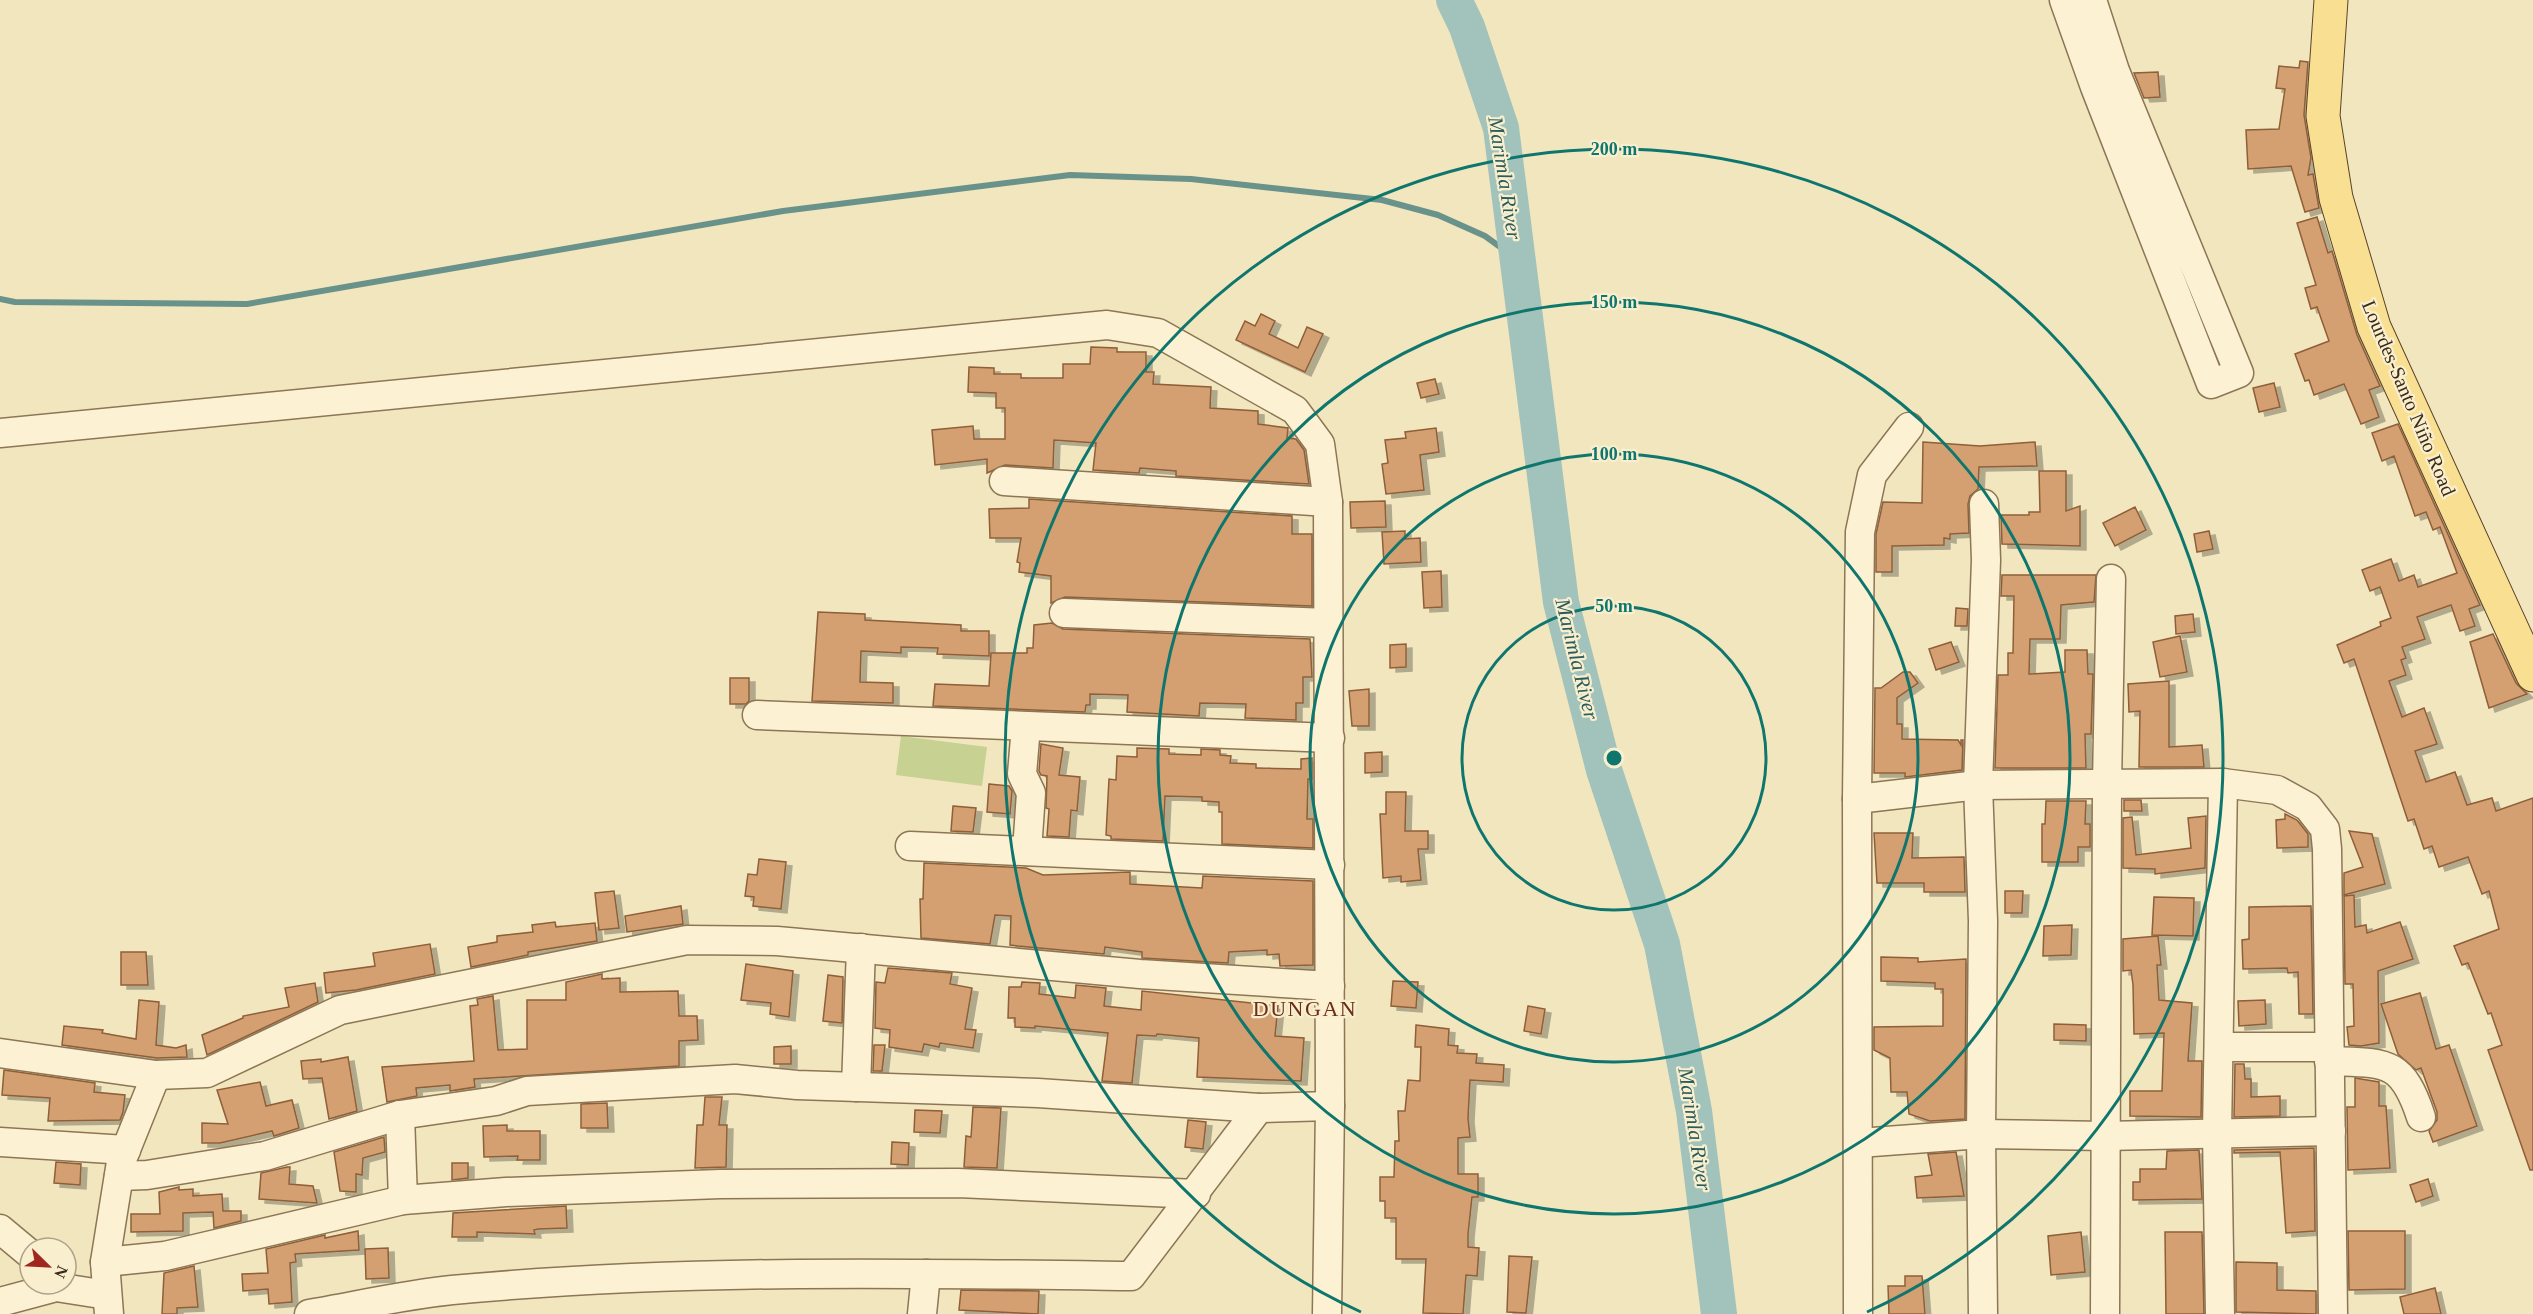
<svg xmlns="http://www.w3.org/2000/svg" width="2533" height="1314" font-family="'Times New Roman',serif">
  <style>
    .green { fill: #c6d192 }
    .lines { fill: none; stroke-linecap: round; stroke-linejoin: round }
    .stream { stroke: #69928a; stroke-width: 6 }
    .river { stroke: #a2c3bb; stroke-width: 36 }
    .building { fill: #d4a071; stroke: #8e5f39; stroke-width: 1.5; filter: url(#shadow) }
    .minor-casing { stroke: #8c7655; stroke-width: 31 }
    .major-casing { stroke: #59432a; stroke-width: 35 }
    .minor { stroke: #fcf2d3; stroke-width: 28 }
    .major { stroke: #f9df92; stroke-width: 33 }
    .ring { fill: none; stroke: #0f766e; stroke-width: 3 }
    .labels { text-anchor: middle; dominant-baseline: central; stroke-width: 4.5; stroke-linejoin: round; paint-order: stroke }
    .street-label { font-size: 20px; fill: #3a2c1b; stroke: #f9efcf }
    .water-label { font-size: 21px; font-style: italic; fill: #295c5b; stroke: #f9efcf }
    .quarter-label { font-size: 22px; letter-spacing: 1.5px; fill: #6b2d17; stroke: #f9efcf }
    .centre { fill: #0f766e; stroke: #f9efcf; stroke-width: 3 }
    .ring-label { font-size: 18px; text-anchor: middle; font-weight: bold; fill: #0f766e; stroke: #f9efcf; stroke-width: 4.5; stroke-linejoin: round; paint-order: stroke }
  </style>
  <defs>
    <filter id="shadow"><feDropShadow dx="6" dy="4" stdDeviation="0" flood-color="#0004"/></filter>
  </defs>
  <rect width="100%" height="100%" fill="#f2e6bf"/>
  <polygon class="green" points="901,736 987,747 982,786 896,775"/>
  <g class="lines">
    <polyline class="stream" points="0,299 15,302 247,304 783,211 1070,175 1191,179 1382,200 1438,215 1485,236 1518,260"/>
    <polyline class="river" points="1454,0 1467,27 1501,128 1561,602 1604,770 1662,944 1694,1111 1719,1314"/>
  </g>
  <g class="building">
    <polygon points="2300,61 2308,62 2304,115 2311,158 2308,175 2313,174 2319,208 2305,212 2291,166 2248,169 2246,130 2279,129 2285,89 2276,88 2279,66 2299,68"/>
    <polygon points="2158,72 2160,97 2144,98 2134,73"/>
    <polygon points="2317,217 2328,253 2332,251 2357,335 2380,386 2369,390 2379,417 2361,424 2344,384 2314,395 2309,380 2305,381 2295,354 2329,341 2317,307 2311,309 2305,288 2316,285 2297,223"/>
    <polygon points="1261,314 1275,321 1269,334 1298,348 1307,327 1323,334 1305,372 1236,340 1245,321 1255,326"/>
    <polygon points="1091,347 1117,348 1117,352 1146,352 1146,372 1154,372 1153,384 1211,387 1210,408 1258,411 1258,424 1288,428 1287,438 1296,439 1304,450 1309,484 1176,476 1176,471 1140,468 1139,473 1093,470 1096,443 1054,440 1053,468 1005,465 987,473 987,459 935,465 932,430 973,426 974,439 1005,439 1005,408 996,408 996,393 968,392 969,367 994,368 994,374 1021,374 1021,378 1063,378 1063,364 1090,364"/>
    <polygon points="1435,379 1439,394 1421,398 1417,383"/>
    <polygon points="2274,383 2280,407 2259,412 2253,388"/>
    <polygon points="2398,424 2480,605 2469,609 2475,626 2460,631 2451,605 2417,617 2425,639 2402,647 2406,658 2401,660 2406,675 2389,681 2402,717 2424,708 2437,744 2415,751 2426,782 2455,772 2467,805 2492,798 2496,811 2533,798 2533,1170 2530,1170 2488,1050 2502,1045 2491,1013 2488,1014 2468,963 2462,965 2454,946 2499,929 2489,891 2482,894 2468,857 2439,867 2432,846 2424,849 2414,819 2408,821 2354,659 2344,663 2337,645 2381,626 2380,622 2391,618 2380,587 2370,591 2362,570 2391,559 2399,581 2414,575 2418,587 2457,573 2440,527 2433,530 2426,512 2415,516 2394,456 2382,461 2372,433"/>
    <polygon points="1436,428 1439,452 1420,455 1424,490 1386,494 1382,464 1388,463 1385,440 1406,438 1405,432"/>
    <polygon points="1923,442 1980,446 2035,442 2037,466 1979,467 1978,489 1970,496 1968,504 1969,533 1950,534 1950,539 1944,538 1944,545 1892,546 1892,572 1876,572 1876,534 1883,502 1922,503"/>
    <polygon points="2039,471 2066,471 2066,511 2080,506 2080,546 2002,544 2001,515 2029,515 2029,512 2040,512"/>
    <polygon points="1029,499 1292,516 1292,534 1312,534 1312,606 1065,597 1051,603 1051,576 1019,572 1020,563 1017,562 1021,538 990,538 989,509 1029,508"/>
    <polygon points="1385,501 1386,527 1351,528 1350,502"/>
    <polygon points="2135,507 2146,530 2115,546 2103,523"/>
    <polygon points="1405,531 1405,539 1420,538 1421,562 1384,564 1382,532"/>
    <polygon points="2209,531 2213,549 2197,552 2194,534"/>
    <polygon points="1441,571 1442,607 1424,608 1422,572"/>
    <polygon points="2002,575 2096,575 2094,602 2061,605 2060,639 2030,639 2029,674 2031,674 2065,672 2065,650 2087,650 2088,674 2093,674 2091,734 2085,734 2086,768 1995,768 1998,675 2008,675 2008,653 2013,653 2014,596 2001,596"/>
    <polygon points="1956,608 1968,609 1967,626 1955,626"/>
    <polygon points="818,612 865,614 865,620 961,625 961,631 989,631 989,656 937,654 938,648 901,647 901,653 861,651 860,682 893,683 893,703 812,701"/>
    <polygon points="2193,614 2195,632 2176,634 2175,616"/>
    <polygon points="1052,623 1063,629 1310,639 1312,677 1303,677 1303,703 1296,703 1296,720 1245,718 1246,704 1200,703 1199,716 1127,712 1128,695 1090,694 1090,705 1086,705 1085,712 933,706 935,684 989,686 991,653 1027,653 1027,648 1033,648 1034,625"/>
    <polygon points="2493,634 2516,683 2527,694 2489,708 2470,642"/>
    <polygon points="2180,636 2187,672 2160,677 2153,642"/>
    <polygon points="1951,642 1959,662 1936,670 1929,649"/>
    <polygon points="1406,644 1406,667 1390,668 1390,645"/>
    <polygon points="1903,672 1910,672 1918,683 1897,698 1897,724 1902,724 1902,739 1958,740 1961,745 1961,740 1963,740 1962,770 1905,777 1905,773 1874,773 1875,688 1881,688"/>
    <polygon points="730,678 749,678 749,701 746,704 730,704"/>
    <polygon points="2169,681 2169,747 2202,745 2204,767 2139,767 2140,711 2129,712 2128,684"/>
    <polygon points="1369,689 1369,726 1352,726 1349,691"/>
    <polygon points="1041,744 1063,748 1059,775 1080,777 1077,811 1071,810 1069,837 1047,836 1049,809 1046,808 1047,776 1041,775 1039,771"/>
    <polygon points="1137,748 1169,749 1169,754 1201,755 1201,749 1220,750 1220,755 1231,756 1230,763 1256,764 1256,768 1301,769 1301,759 1312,758 1312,779 1308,779 1307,819 1313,819 1313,848 1222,844 1222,812 1219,812 1219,802 1202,801 1202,797 1165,796 1163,841 1111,839 1111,836 1106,835 1109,779 1116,780 1117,756 1137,757"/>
    <polygon points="1382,752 1382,772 1365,773 1365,753"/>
    <polygon points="989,784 1009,786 1012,791 1010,814 987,812"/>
    <polygon points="1386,792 1406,792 1405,831 1428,831 1428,849 1418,849 1421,880 1401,882 1401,876 1383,878 1380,814 1386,814"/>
    <polygon points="2124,800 2141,800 2142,811 2124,811"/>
    <polygon points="2046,801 2086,801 2085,824 2090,824 2090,847 2078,847 2078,862 2042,862 2042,824 2045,824"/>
    <polygon points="953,806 976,808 973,832 951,831"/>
    <polygon points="2285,814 2297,820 2308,834 2308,847 2277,848 2276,820 2285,819"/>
    <polygon points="2206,816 2205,868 2155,874 2155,869 2123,868 2123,818 2132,817 2136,855 2191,848 2188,818"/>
    <polygon points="2349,831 2372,834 2385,884 2344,895 2344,873 2363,867"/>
    <polygon points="1874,833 1913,833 1912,858 1964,857 1965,892 1924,892 1924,883 1877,883"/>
    <polygon points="759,859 786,862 781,909 753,906 754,897 745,896 748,874 757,875"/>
    <polygon points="924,863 1026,868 1043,875 1130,872 1130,884 1202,888 1203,876 1313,881 1313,965 1280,966 1279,954 1267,955 1267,950 1229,952 1228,963 1142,958 1142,952 1105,947 1104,954 1018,946 1010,945 1011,916 995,915 990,944 921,938 920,899 923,899"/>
    <polygon points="614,891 619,928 599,930 595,893"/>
    <polygon points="2005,891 2023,891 2022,913 2005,913"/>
    <polygon points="2354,895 2355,927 2366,925 2367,933 2400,922 2413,959 2378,971 2379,1043 2361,1046 2349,1045 2347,1027 2354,1026 2353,984 2345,984 2344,896"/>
    <polygon points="2154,897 2194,898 2193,936 2152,935"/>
    <polygon points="681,906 683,924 627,932 625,916"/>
    <polygon points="2311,906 2313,1014 2299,1014 2298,972 2288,973 2287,968 2243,969 2242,940 2249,939 2249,907"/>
    <polygon points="555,922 556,927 595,923 597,941 528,952 528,955 471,967 468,947 497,942 497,936 533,932 532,925"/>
    <polygon points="2072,925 2071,955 2043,956 2044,926"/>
    <polygon points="2158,936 2161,965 2157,965 2159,1000 2192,1003 2188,1061 2202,1061 2201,1117 2130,1116 2130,1091 2162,1091 2164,1033 2134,1034 2133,985 2131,970 2123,971 2123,939"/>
    <polygon points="430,944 435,974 356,990 326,993 324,973 375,966 373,953"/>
    <polygon points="121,952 146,952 148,985 121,985"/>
    <polygon points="1881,957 1918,958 1918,962 1966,959 1965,1119 1930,1121 1909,1114 1907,1092 1891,1092 1890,1058 1874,1050 1874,1027 1943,1026 1943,989 1935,989 1935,983 1881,981"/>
    <polygon points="746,964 793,971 789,1017 770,1014 771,1003 741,1000"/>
    <polygon points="888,968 952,973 950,984 972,988 965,1029 976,1030 973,1048 940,1043 939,1047 924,1044 922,1052 889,1047 890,1030 875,1028 876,982 885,983"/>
    <polygon points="602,974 602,979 620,978 620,992 678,991 679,1016 697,1016 698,1040 679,1041 679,1066 474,1079 475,1087 450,1091 450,1085 416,1088 417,1096 387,1102 382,1067 474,1061 470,1006 478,1005 477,999 493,996 498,1050 527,1049 527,1000 566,1000 566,982"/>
    <polygon points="828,975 843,977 842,1023 823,1021"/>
    <polygon points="1393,981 1418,982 1416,1008 1391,1006"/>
    <polygon points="1022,982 1040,983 1039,994 1075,998 1076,985 1106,988 1104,1006 1141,1010 1142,991 1278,1006 1275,1036 1304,1038 1301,1081 1197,1077 1199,1038 1157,1034 1156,1036 1137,1035 1132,1083 1102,1081 1108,1033 1035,1026 1035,1028 1015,1027 1015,1018 1008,1018 1009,987 1021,987"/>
    <polygon points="315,983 318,1002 207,1055 202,1035 243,1018 243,1016 289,1007 285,988"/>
    <polygon points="2420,993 2436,1049 2449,1045 2477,1126 2433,1142 2429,1131 2437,1120 2437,1112 2421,1068 2416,1070 2398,1054 2381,1004"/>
    <polygon points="139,1000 159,1002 156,1045 176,1048 186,1045 187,1057 157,1058 62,1045 64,1026 103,1030 102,1033 136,1039"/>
    <polygon points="2265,1000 2266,1024 2239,1026 2238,1001"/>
    <polygon points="1528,1006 1545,1009 1541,1034 1524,1031"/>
    <polygon points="2054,1024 2086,1025 2086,1041 2054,1040"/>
    <polygon points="1416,1025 1449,1029 1448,1045 1458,1046 1457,1053 1477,1054 1476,1063 1504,1065 1503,1082 1470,1080 1468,1118 1470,1137 1458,1138 1458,1174 1478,1174 1478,1197 1472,1197 1468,1234 1468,1247 1479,1248 1477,1276 1466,1275 1463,1314 1423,1313 1426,1259 1396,1259 1396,1218 1385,1218 1385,1201 1380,1201 1380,1177 1394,1177 1395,1141 1399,1141 1398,1111 1405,1111 1408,1080 1420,1081 1421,1047 1415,1047"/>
    <polygon points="874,1045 885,1045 882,1071 873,1071"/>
    <polygon points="791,1046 791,1064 774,1064 774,1047"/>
    <polygon points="348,1057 357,1111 329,1119 322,1078 303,1079 301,1061 321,1059 321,1062"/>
    <polygon points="2235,1064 2244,1064 2245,1079 2251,1079 2251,1097 2280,1096 2280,1116 2234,1117"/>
    <polygon points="4,1070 95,1083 94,1092 125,1095 123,1112 120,1120 48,1121 50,1098 2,1095"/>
    <polygon points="2355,1078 2379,1082 2379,1106 2386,1106 2390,1168 2348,1170 2347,1107 2355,1107"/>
    <polygon points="260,1082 266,1106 292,1100 299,1128 274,1136 272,1131 220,1143 202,1143 202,1123 228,1124 217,1090"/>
    <polygon points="705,1097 722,1097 719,1125 727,1125 726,1167 695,1168 697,1125 703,1125"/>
    <polygon points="607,1103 608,1128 581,1128 581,1104"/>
    <polygon points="973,1107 1001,1108 997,1168 964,1167 966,1136 971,1137"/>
    <polygon points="915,1110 942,1111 940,1133 914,1132"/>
    <polygon points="1188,1120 1206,1122 1203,1149 1185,1147"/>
    <polygon points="507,1125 507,1131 540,1131 540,1160 517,1160 518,1156 484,1157 483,1126"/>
    <polygon points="384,1137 385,1152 363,1158 362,1175 356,1174 356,1192 340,1191 334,1152"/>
    <polygon points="892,1142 909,1143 908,1165 891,1164"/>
    <polygon points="2314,1148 2315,1231 2286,1233 2280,1152 2234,1153 2234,1150"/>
    <polygon points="2199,1150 2202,1199 2133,1200 2133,1182 2140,1182 2140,1169 2166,1169 2167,1151"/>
    <polygon points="1956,1152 1964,1196 1917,1198 1915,1177 1932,1175 1928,1154"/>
    <polygon points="56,1162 81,1164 80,1185 54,1183"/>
    <polygon points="452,1163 468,1163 468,1178 452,1180"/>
    <polygon points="287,1167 290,1167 289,1184 313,1186 317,1203 259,1199 261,1173"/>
    <polygon points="2428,1179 2433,1196 2416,1202 2410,1185"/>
    <polygon points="179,1187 179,1190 193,1189 193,1196 222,1194 223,1211 241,1211 241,1221 214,1228 213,1212 183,1213 183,1231 131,1232 131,1214 160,1214 159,1192"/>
    <polygon points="566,1206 567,1228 538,1229 534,1230 535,1234 477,1232 477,1237 452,1237 453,1213"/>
    <polygon points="358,1231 359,1250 295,1254 296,1262 290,1263 292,1302 269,1304 268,1289 243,1291 242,1274 268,1273 266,1249 325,1235 325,1238"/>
    <polygon points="2348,1231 2405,1231 2405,1289 2349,1290"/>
    <polygon points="2081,1232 2085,1272 2051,1275 2048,1236"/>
    <polygon points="2165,1232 2202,1232 2204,1314 2166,1314"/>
    <polygon points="388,1248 389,1278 366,1279 365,1249"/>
    <polygon points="1509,1256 1532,1257 1526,1313 1507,1312"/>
    <polygon points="2236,1262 2277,1263 2277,1290 2316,1291 2316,1314 2236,1312"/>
    <polygon points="194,1266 198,1307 177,1308 177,1314 162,1314 164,1273"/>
    <polygon points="1905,1276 1922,1276 1925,1314 1889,1314 1888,1286 1905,1286"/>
    <polygon points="2435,1288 2441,1314 2404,1314 2400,1297"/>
    <polygon points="961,1290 1039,1291 1038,1314 959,1310"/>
  </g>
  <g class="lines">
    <defs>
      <g id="minor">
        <polyline points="2064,0 2095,87 2211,384 2239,373 2115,71 2092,0"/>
        <polyline points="0,433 1107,325 1158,333 1295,410 1320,444 1328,502 1330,1106 1327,1314"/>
        <polyline points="1004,481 1328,502"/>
        <polyline points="1064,613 1328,623"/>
        <polyline points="757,715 1330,738"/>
        <polyline points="1026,726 1022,774 1031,793 1027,851"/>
        <polyline points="1857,799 1978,785 2223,783 2277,790 2308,807 2325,829 2327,849 2333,1314"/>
        <polyline points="910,846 1330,865"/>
        <polyline points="2219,1047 2329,1047"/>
        <polyline points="0,1053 156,1075 207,1073 340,1010 687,940 777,941 1140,974 1330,986"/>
        <path d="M 2329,1061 C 2384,1063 2402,1058 2421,1117"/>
        <polyline points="856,1087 861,948"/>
        <polyline points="400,1115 403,1200"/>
        <polyline points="0,1142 126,1150"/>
        <polyline points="1859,1143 1981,1134 2105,1136 2331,1131"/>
        <polyline points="119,1176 147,1175 265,1156 400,1115 496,1101 527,1091 735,1079 797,1085 1038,1093 1259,1108 1330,1106"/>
        <polyline points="0,1229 30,1254"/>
        <polyline points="105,1262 165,1256 403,1200 506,1192 720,1184 958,1183 1196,1194"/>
        <polyline points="0,1302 56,1287 107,1295"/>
        <polyline points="109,1314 105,1262 121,1162 156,1075"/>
        <path d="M 309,1314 C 356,1306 404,1295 452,1290 C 678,1269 905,1273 1131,1276 L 1259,1108"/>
        <polyline points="922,1314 926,1274"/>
        <polyline points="1858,1314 1857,799 1860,532 1872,475 1909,427"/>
        <polyline points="1983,1314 1981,1134 1983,921 1978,785 1986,560 1984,504"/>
        <polyline points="2105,1314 2107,784 2111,579"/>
        <polyline points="2220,1314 2217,1133 2223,783"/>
      </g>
      <polyline id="major" points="2331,0 2323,116 2336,198 2374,327 2533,675"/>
    </defs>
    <use href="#minor" class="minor-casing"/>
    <use href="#major" class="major-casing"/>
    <use href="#minor" class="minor"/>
    <use href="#major" class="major"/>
  </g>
  <g class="ring">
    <circle cx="1614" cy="758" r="152"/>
    <circle cx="1614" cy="758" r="304"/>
    <circle cx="1614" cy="758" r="456"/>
    <path d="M1361 1312A609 609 0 1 1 1867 1312"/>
  </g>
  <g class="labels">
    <g class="street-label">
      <text transform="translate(2409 398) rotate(67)">Lourdes-Santo Niño Road</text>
    </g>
    <g class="water-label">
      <text transform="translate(1505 178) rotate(81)">Marimla River</text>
      <text transform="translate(1577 659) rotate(76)">Marimla River</text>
      <text transform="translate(1695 1129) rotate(81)">Marimla River</text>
    </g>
    <g class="quarter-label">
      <text x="1305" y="1008">DUNGAN</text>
    </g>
  </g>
  <circle cx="1614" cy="758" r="9" class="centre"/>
  <g class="ring-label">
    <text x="1614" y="155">200 m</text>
    <text x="1614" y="308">150 m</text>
    <text x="1614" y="460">100 m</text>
    <text x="1614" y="612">50 m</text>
  </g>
  <g transform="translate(48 1266) rotate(114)"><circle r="28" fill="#f9efcf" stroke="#ada187" stroke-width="1.5"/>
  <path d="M0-4.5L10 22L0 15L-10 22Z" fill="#a12620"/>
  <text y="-9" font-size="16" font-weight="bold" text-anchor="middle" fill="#3a2c1b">N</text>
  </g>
</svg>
